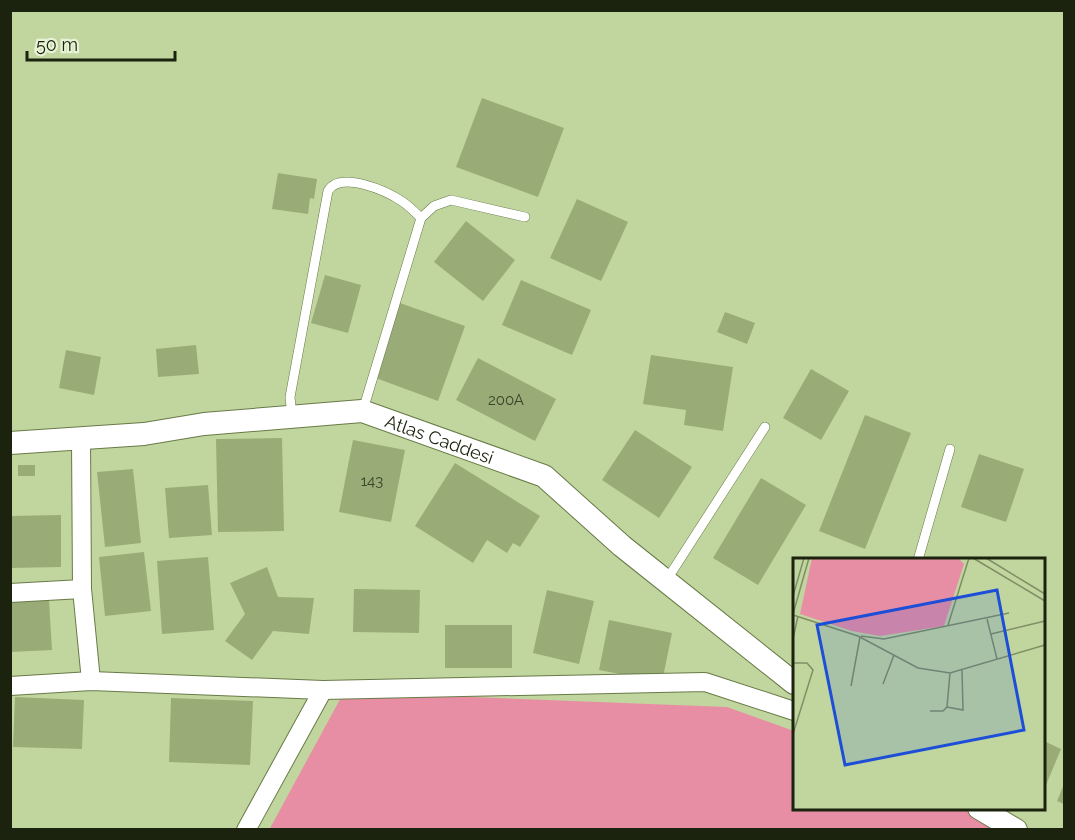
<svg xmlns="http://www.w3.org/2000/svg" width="1075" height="840" font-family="Raleway,sans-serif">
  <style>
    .green { fill: #e88ea4 }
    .building { fill: #99ac77 }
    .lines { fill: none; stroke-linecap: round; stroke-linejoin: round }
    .service-casing { stroke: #687a47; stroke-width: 10 }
    .minor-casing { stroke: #687a47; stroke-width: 20 }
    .tertiary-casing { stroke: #687a47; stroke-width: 24 }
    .service { stroke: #fff; stroke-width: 9 }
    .minor { stroke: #fff; stroke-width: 18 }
    .tertiary { stroke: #fff; stroke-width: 22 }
    .labels { text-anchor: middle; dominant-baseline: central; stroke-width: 4.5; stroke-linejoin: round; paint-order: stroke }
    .number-label { font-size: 15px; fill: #3a4428 }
    .street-label { font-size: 18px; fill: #1b220d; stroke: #e7f2d6 }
    .inset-road { fill: none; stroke: #7f8e65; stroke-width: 1.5 }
    .view { fill: #1d4ed8; fill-opacity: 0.15; stroke: #1d4ed8; stroke-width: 3 }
    .inset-edge { fill: none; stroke: #1b220d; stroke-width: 3 }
  </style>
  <rect width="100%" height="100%" fill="#c1d69f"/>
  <polygon class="green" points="344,692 727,707 794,731 794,808 964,809 1001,829 269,830"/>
  <g class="building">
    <polygon points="482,98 564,128 538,197 456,167"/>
    <polygon points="278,173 317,179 314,199 310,198 308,214 272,209"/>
    <polygon points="577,199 628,222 601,281 550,258"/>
    <polygon points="466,221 515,260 483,301 434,262"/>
    <polygon points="325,275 361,285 348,333 311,323"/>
    <polygon points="521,280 591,310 572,355 502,325"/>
    <polygon points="400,303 465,326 438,401 373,377"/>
    <polygon points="725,312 755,323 747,344 717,332"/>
    <polygon points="196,345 199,374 158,377 156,349"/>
    <polygon points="66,350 101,357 94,395 59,388"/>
    <polygon points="651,355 733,367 723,431 684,425 686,410 643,404"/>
    <polygon points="478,358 556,399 535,441 456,400"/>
    <polygon points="811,369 849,391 821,440 783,418"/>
    <polygon points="865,415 911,433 865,549 819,531"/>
    <polygon points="635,430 692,467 659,518 602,480"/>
    <polygon points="282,438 284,531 218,532 216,439"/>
    <polygon points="353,440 405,450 391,522 339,512"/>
    <polygon points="979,454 1024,469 1006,522 961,507"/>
    <polygon points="455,463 540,516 520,547 513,543 507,553 487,540 473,563 415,526"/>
    <rect x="18" y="465" width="17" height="11"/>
    <polygon points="133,469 141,543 105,547 97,472"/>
    <polygon points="761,478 806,505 758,585 713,558"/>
    <polygon points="208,485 212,535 169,538 165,488"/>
    <polygon points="61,515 61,567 10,568 10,516"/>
    <polygon points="144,552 151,611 105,616 99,557"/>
    <polygon points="208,557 214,630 162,634 157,561"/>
    <polygon points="267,567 278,597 314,598 309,634 273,631 252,660 225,641 245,614 230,583"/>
    <polygon points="354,589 420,590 419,633 353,632"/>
    <polygon points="547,590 594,601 579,664 533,653"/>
    <polygon points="49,600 52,650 10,652 10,602"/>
    <polygon points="609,620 672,633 662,682 599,670"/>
    <rect x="445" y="625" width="67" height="43"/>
    <polygon points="15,697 84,700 82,749 13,747"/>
    <polygon points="171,698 253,701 250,765 169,762"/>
    <polygon points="1044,741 1061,749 1044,790"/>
    <polygon points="1064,784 1064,804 1057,801"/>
  </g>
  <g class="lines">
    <defs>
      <g id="service">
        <polyline points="363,410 421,218 434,206 451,200 525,217"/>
        <path d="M 292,417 L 290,397 L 328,191 C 340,170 387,191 403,202 C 409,206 415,212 421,218"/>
        <polyline points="918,560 950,449"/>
        <polyline points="666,581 765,427"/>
      </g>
      <g id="minor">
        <polyline points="81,439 82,589 91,681"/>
        <polyline points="10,593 82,589"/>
        <polyline points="10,686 91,681 323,690 705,682 794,711"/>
        <polyline points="246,830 323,690"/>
      </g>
      <g id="tertiary">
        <path id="s1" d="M 10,443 L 144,434 L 204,424 L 362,411 L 544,476 L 622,546 L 794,683"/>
        <polyline points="979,808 1016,830"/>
      </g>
    </defs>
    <use href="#service" class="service-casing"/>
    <use href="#minor" class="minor-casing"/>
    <use href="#tertiary" class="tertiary-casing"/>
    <use href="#service" class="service"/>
    <use href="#minor" class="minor"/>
    <use href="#tertiary" class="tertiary"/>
  </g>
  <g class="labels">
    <g class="number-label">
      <text x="506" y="400">200A</text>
      <text x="372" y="481">143</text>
    </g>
    <g class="street-label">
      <text stroke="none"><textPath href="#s1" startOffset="436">Atlas Caddesi</textPath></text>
    </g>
  </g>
  <g transform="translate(793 558)">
    <rect width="252" height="252" fill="#c1d69f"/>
    <path d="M 19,0 L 165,0 L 171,6 L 151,68 L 87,78 L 59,73 L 7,56 Z" fill="#e88ea4"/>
    <path class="inset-road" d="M 180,0 L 252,43M 193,0 L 252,36M 0,38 L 11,0M 0,56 L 16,0M 0,57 L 65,78 L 125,110 L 157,115 L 252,87M 194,61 L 204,101M 155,67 L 176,0M 198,76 L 252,63M 68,78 L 91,81 L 216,55M 0,81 L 5,58M 0,105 L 14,105 L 20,112 L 0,176M 90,126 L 101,97M 58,128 L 67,79M 154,149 L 170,152 L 169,112M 137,153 L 150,153 L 154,149 L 157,115"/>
    <path class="view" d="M 204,32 L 231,172 L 52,207 L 24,67 Z"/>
    <rect width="252" height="252" class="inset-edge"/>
  </g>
  <rect width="1075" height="840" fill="none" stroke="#1b220d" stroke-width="24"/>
  <path d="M27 51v9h148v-9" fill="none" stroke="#1b220d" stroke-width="3"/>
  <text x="36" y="51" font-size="18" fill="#1b220d" stroke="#e7f2d6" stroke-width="4.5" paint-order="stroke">50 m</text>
</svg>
